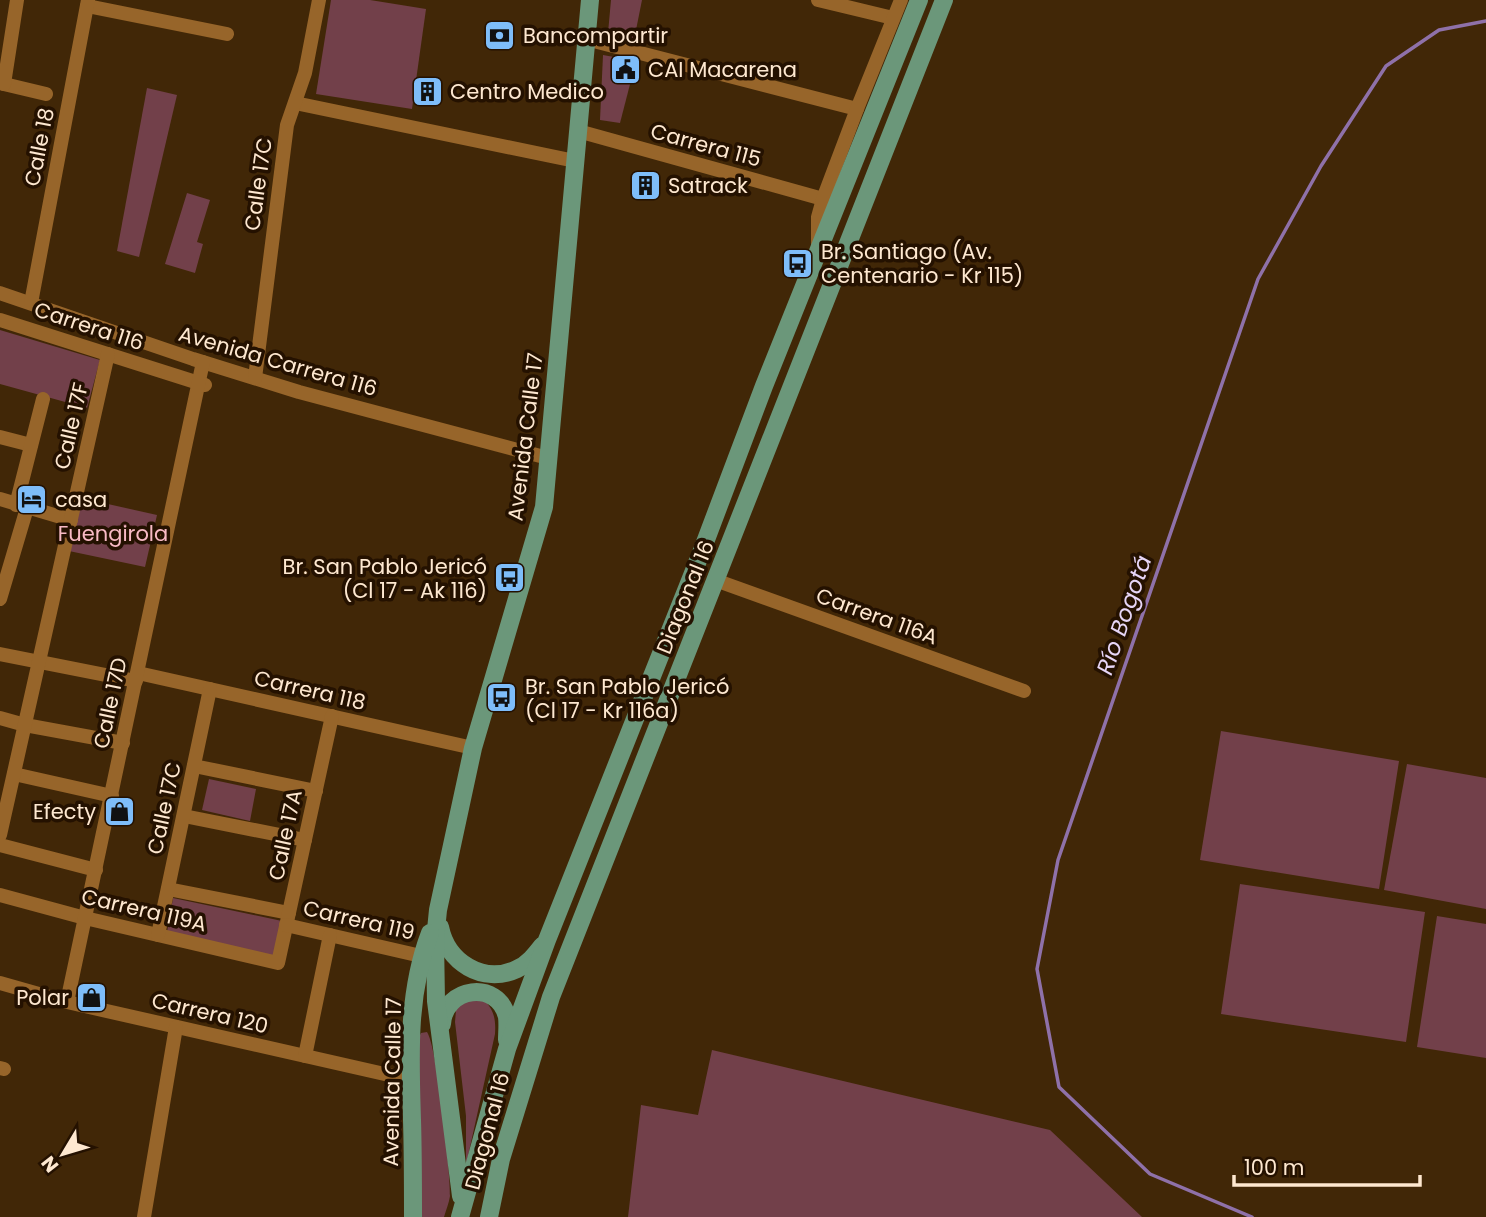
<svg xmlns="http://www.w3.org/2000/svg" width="1486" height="1217" font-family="Poppins,sans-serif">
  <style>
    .green { fill: #72404a }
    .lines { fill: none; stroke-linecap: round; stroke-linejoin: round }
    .stream { stroke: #8f71a9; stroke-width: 3.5 }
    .minor { stroke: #97652a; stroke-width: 14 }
    .major { stroke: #6b977a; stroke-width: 18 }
    .labels { text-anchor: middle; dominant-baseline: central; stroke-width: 7; stroke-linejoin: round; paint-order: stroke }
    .poi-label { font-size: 21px; fill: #fee8d0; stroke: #241100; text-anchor: start }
    .street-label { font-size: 21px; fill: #fee8d0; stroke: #241100 }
    .park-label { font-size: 21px; fill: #f7bac4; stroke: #241100 }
    .water-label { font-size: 23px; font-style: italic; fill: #e7d6f7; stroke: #241100 }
  </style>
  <rect width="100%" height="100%" fill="#412707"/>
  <g class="green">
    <polygon points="331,0 370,0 426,9 412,109 316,94"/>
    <polygon points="611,0 642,0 634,40 608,33"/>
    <polygon points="603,55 636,61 620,123 600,120"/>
    <polygon points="147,88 177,95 139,257 117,251"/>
    <polygon points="187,193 210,200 197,242 203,244 195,273 165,264"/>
    <polygon points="0,330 100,360 87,408 0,384"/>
    <polygon points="81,498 157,515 145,567 69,551"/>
    <polygon points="1221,731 1399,761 1379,889 1200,860"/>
    <polygon points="1407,764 1486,778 1486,909 1384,890"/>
    <polygon points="209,779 256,789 250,821 202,810"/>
    <polygon points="1240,884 1425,912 1406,1042 1221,1014"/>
    <polygon points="173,898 282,921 275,958 167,932"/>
    <polygon points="1437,916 1486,924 1486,1058 1417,1047"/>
    <path d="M 482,998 C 494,1009 496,1019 495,1034 L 466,1165 L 466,1116 L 455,1022 L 456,1010 L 461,1003 Z"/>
    <path d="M 427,1032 C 437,1046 451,1174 450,1196 C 449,1203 446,1210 444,1217 L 421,1217 L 418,1039 L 421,1033 Z"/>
    <polygon points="712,1050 1050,1130 1142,1217 628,1217 641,1105 698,1115"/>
  </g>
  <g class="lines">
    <polyline class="stream" points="1252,1217 1150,1174 1059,1087 1037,969 1058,860 1258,279 1321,166 1386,66 1439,30 1486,21"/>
    <g class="minor">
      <polyline points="818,0 893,18"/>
      <polyline points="87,6 227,34"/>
      <polyline points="586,39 857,109"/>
      <polyline points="0,83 46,94"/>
      <polyline points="4,84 17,0"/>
      <polyline points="295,103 575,161"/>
      <polyline points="578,131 823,199"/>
      <polyline points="818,249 818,217 823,199 857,109 901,0"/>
      <polyline points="0,293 193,359 299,392 548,458"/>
      <polyline points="31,303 88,0"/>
      <polyline points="0,320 205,385"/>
      <polyline points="255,378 287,125 305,73 319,0"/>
      <polyline points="0,437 31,445"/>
      <polyline points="0,499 71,520"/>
      <polyline points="16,505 43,399"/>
      <polyline points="715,580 1024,691"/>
      <polyline points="0,599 27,508"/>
      <polyline points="0,654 136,681"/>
      <polyline points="138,673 473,748"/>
      <polyline points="0,718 25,725 123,743"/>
      <polyline points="194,766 316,791"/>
      <polyline points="14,774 112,796"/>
      <polyline points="184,816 305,840"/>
      <polyline points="0,835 108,354"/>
      <polyline points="0,845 96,870"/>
      <polyline points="168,889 289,913"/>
      <polyline points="0,895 85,918 278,963 332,716"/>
      <polyline points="286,925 421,956"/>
      <polyline points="158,935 210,689"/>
      <polyline points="0,983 67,1002 411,1080"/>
      <polyline points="67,1002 203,362"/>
      <polyline points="305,1056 330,935"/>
      <polyline points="0,1068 4,1069"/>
      <polyline points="144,1217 176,1027"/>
    </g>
    <g class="major">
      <path d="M 440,927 C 447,962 483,985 517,969 C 528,964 535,955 542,946"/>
      <path d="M 442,1024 C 444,987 498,979 507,1017 C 508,1024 507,1033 507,1040"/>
      <polyline points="461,1196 436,1001 435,940 438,910 473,748 544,507 590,0"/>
      <path d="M 413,1217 C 413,1185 413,1152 412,1120 C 410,1057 407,993 430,933"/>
      <polyline points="460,1217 507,1049 547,940 701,553 764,386 919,0"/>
      <polyline points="489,1217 501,1159 551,997 944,0"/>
    </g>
  </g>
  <defs>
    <symbol id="bank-square" viewBox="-11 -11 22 22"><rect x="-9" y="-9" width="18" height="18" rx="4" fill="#7ebdf9" stroke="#241100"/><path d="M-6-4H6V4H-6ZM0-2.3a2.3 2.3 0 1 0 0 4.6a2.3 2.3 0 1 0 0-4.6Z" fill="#111"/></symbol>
    <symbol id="civic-square" viewBox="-11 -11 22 22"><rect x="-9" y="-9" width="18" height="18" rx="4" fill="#7ebdf9" stroke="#241100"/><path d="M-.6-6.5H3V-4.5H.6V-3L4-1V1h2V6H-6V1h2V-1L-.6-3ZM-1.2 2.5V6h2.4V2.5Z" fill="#111"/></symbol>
    <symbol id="building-square" viewBox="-11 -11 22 22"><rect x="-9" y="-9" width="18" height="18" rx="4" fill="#7ebdf9" stroke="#241100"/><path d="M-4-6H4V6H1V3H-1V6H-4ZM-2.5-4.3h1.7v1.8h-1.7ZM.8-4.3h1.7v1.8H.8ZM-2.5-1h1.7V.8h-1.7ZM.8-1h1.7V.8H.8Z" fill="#111"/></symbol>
    <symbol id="bus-square" viewBox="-11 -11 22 22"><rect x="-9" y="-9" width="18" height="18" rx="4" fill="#7ebdf9" stroke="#241100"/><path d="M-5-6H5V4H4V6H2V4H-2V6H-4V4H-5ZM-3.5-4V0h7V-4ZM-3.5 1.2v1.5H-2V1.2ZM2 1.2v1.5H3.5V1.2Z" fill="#111"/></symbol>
    <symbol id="hotel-square" viewBox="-11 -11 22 22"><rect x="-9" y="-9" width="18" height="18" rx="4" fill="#7ebdf9" stroke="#241100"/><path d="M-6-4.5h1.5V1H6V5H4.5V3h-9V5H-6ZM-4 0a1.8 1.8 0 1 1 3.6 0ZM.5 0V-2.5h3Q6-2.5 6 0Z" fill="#111"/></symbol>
    <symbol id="shop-square" viewBox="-11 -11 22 22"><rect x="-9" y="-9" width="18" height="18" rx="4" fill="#7ebdf9" stroke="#241100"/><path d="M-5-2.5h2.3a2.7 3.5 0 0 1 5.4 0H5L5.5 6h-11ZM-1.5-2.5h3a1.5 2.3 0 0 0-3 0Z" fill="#111"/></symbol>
  </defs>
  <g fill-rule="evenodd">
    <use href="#bank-square" x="482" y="18" width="35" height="35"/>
    <use href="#civic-square" x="608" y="52" width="35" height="35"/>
    <use href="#building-square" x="410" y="74" width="35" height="35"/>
    <use href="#building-square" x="628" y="168" width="35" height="35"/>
    <use href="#bus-square" x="780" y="246" width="35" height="35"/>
    <use href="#hotel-square" x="14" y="482" width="35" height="35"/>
    <use href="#bus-square" x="492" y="560" width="35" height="35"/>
    <use href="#bus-square" x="484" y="680" width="35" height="35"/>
    <use href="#shop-square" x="102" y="794" width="35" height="35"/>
    <use href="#shop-square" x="74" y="980" width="35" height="35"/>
  </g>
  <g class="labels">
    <g class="poi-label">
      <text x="523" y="35">Bancompartir</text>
      <text x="648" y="69">CAI Macarena</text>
      <text x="450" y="91">Centro Medico</text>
      <text x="668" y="185">Satrack</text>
      <text x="821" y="251">Br. Santiago (Av.<tspan x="821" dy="24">Centenario - Kr 115)</tspan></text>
      <text x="55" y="499">casa</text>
      <text x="487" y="566" text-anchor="end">Br. San Pablo Jericó<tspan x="487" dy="24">(Cl 17 - Ak 116)</tspan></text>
      <text x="525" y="686">Br. San Pablo Jericó<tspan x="525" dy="24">(Cl 17 - Kr 116a)</tspan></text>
      <text x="96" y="811" text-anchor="end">Efecty</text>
      <text x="69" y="997" text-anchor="end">Polar</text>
    </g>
    <g class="street-label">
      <text transform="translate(706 145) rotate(15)">Carrera 115</text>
      <text transform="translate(39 147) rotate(-79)">Calle 18</text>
      <text transform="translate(258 184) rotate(-82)">Calle 17C</text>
      <text transform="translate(89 326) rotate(18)">Carrera 116</text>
      <text transform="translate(278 361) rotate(16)">Avenida Carrera 116</text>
      <text transform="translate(71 426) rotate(-77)">Calle 17F</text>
      <text transform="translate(525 437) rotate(-83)">Avenida Calle 17</text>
      <text transform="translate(685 597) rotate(-68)">Diagonal 16</text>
      <text transform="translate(877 616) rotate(20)">Carrera 116A</text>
      <text transform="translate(310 690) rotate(13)">Carrera 118</text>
      <text transform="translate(110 703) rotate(-78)">Calle 17D</text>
      <text transform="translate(164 808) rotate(-78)">Calle 17C</text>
      <text transform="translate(285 835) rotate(-78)">Calle 17A</text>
      <text transform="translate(144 910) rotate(13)">Carrera 119A</text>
      <text transform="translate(359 920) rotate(13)">Carrera 119</text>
      <text transform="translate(210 1013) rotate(13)">Carrera 120</text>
      <text transform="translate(392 1082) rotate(-89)">Avenida Calle 17</text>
      <text transform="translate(487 1131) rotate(-75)">Diagonal 16</text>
    </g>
    <g class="park-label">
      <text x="113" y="533">Fuengirola</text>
    </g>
    <g class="water-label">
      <text transform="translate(1124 615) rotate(-71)">Río Bogotá</text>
    </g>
  </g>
  <g transform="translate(63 1154) rotate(232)" stroke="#241100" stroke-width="5" paint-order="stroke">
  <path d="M0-5L12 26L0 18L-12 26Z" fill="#fee8d0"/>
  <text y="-10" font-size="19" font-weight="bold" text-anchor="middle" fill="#fee8d0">N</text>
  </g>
  <path d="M1234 1175v10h186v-10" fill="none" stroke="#fee8d0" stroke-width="3.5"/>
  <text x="1244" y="1175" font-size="21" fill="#fee8d0" stroke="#241100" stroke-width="5" paint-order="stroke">100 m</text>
</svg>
